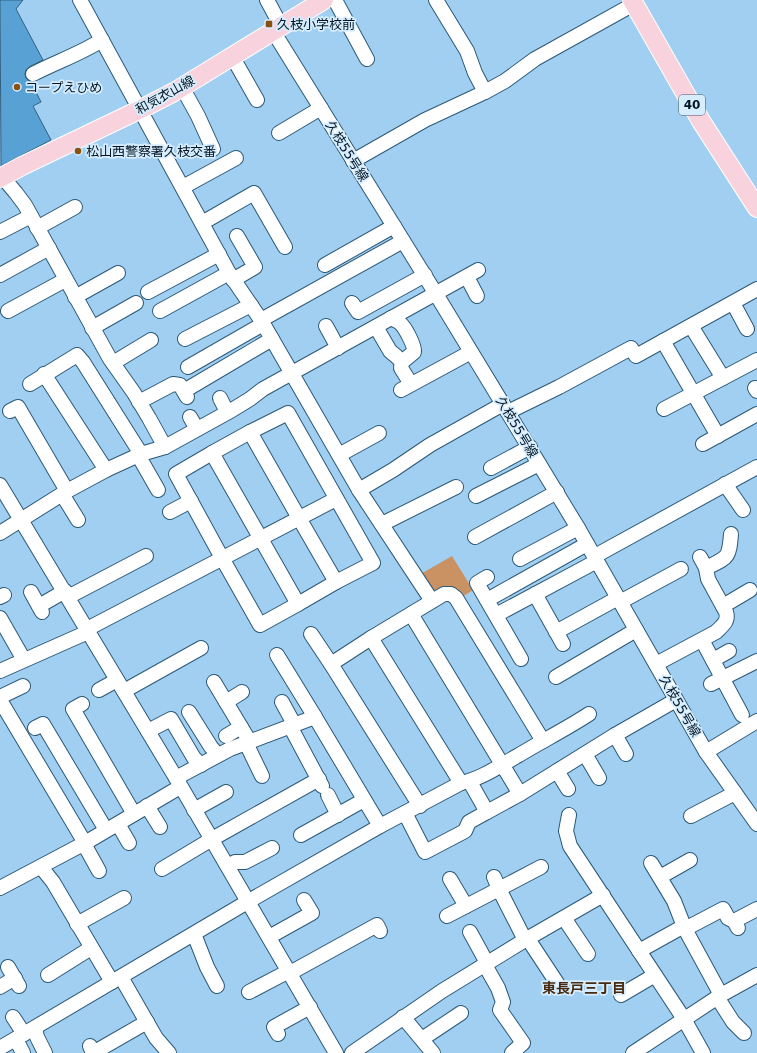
<svg xmlns="http://www.w3.org/2000/svg" width="757" height="1053" font-family="'DejaVu Sans','Noto Sans JP',sans-serif">
  <style>
    .green { fill: #ca9162 }
    .building { fill: #57a1d4; stroke: #34617f }
    .lines { fill: none; stroke-linecap: round; stroke-linejoin: round }
    .minor-casing { stroke: #2c5977; stroke-width: 16 }
    .major-casing { stroke: #fff; stroke-width: 20 }
    .minor { stroke: #fff; stroke-width: 14 }
    .major { stroke: #f8d3dd; stroke-width: 18 }
    .poi-dot { fill: #8b4f0e; stroke: #d5edff; stroke-width: 1.5 }
    .labels { text-anchor: middle; dominant-baseline: central; stroke-width: 3.5; stroke-linejoin: round; paint-order: stroke }
    .shield { fill: #d5edff; stroke: #435664; stroke-width: 1 }
    .shield-label { font-size: 12px; font-weight: bold; fill: #041521 }
    .poi-label { font-size: 13px; fill: #041521; stroke: #d5edff; text-anchor: start }
    .street-label { font-size: 13px; fill: #041521; stroke: #d5edff }
    .neighbourhood-label { font-size: 14px; font-weight: bold; fill: #482a0e; stroke: #d5edff }
  </style>
  <rect width="100%" height="100%" fill="#a0cff2"/>
  <polygon class="green" points="452,556 473,590 459,599 434,597 419,575"/>
  <polygon class="building" points="0,0 23,0 16,9 43,60 29,67 26,70 25,74 26,78 31,82 41,102 33,106 51,140 1,166"/>
  <g class="lines">
    <defs>
      <g id="minor">
        <polyline points="80,0 229,273 261,320 359,490 432,601"/>
        <polyline points="267,0 281,26"/>
        <polyline points="335,0 367,59"/>
        <polyline points="436,0 467,51 475,73 485,92"/>
        <polyline points="273,31 436,294 578,528 706,752 757,824"/>
        <polyline points="232,56 257,100"/>
        <path d="M 33,74 C 56,62 80,54 102,40"/>
        <polyline points="182,87 198,116 213,149"/>
        <polyline points="279,133 321,108"/>
        <polyline points="353,161 425,120 485,92 505,81 535,59 634,4"/>
        <polyline points="0,174 16,193 25,205 110,359 134,393 149,418 165,447"/>
        <polyline points="183,187 236,158"/>
        <polyline points="202,223 254,193 285,247"/>
        <polyline points="37,228 75,207"/>
        <polyline points="0,232 31,216"/>
        <polyline points="325,265 394,226"/>
        <polyline points="0,275 49,248"/>
        <polyline points="467,277 477,296"/>
        <polyline points="233,280 255,267 237,236"/>
        <polyline points="148,292 219,254"/>
        <polyline points="75,297 118,273"/>
        <polyline points="352,303 358,312 425,275"/>
        <polyline points="733,303 747,329"/>
        <polyline points="8,311 65,280"/>
        <polyline points="160,311 229,273"/>
        <path d="M 391,318 C 394,320 398,321 400,323 C 405,327 415,346 414,352 L 402,362 L 401,368 L 411,384"/>
        <polyline points="261,320 403,241"/>
        <polyline points="326,326 338,348"/>
        <polyline points="691,326 723,378"/>
        <polyline points="376,327 390,351 396,356 402,362"/>
        <polyline points="92,328 136,303"/>
        <polyline points="185,339 251,305"/>
        <polyline points="663,341 718,436"/>
        <polyline points="113,363 151,340"/>
        <polyline points="188,367 263,324"/>
        <polyline points="44,374 106,470"/>
        <polyline points="30,384 77,355 83,362 141,454"/>
        <polyline points="755,388 757,391"/>
        <polyline points="401,390 471,352"/>
        <polyline points="184,391 272,339"/>
        <polyline points="220,398 227,412"/>
        <polyline points="139,402 173,384 180,385 187,397"/>
        <polyline points="664,409 757,360"/>
        <polyline points="10,411 18,407 67,491"/>
        <polyline points="508,412 559,387 631,348 636,356 757,289"/>
        <polygon points="288,413 373,563 336,582 299,518 250,432"/>
        <polyline points="190,417 197,429"/>
        <polyline points="250,432 212,453 298,604 336,582"/>
        <polyline points="703,444 757,414"/>
        <polyline points="212,453 176,474 222,558 260,625 298,604"/>
        <polyline points="138,455 158,490"/>
        <polyline points="339,455 379,433"/>
        <polyline points="491,468 530,447"/>
        <polyline points="725,484 743,510"/>
        <polyline points="0,485 176,778 336,1053"/>
        <polyline points="359,490 393,470 430,445 503,404"/>
        <polyline points="62,494 78,520"/>
        <polyline points="476,496 539,464"/>
        <polyline points="170,512 191,501"/>
        <polyline points="382,524 456,487"/>
        <polyline points="0,533 67,491 106,470 141,454 165,447 232,410 250,399 263,389 478,270"/>
        <polyline points="475,537 557,492"/>
        <polyline points="595,556 757,467"/>
        <polyline points="520,559 578,528"/>
        <path d="M 706,568 C 728,557 729,559 731,534"/>
        <polyline points="487,577 477,583 521,659"/>
        <polyline points="31,592 42,612"/>
        <polyline points="535,594 563,644"/>
        <polyline points="0,597 4,595"/>
        <polyline points="68,597 146,556"/>
        <polyline points="487,600 587,544"/>
        <polyline points="620,602 681,569"/>
        <polyline points="39,606 65,591"/>
        <polyline points="723,606 750,590"/>
        <polyline points="411,614 520,794"/>
        <polyline points="496,615 597,561"/>
        <polyline points="0,618 24,660"/>
        <polyline points="87,629 336,499"/>
        <polyline points="556,632 618,598"/>
        <polyline points="311,634 331,664"/>
        <polyline points="371,638 461,783"/>
        <polyline points="702,640 742,715"/>
        <polyline points="277,655 315,717"/>
        <polyline points="713,660 729,651"/>
        <path d="M 656,664 L 716,632 C 723,625 729,621 726,612 L 708,579 L 706,568 L 700,557"/>
        <polyline points="0,671 88,632"/>
        <polyline points="556,677 636,630"/>
        <polyline points="214,682 250,742"/>
        <polyline points="711,684 757,661"/>
        <polyline points="99,690 117,680"/>
        <polyline points="124,691 201,648"/>
        <polyline points="0,697 23,686"/>
        <polyline points="0,700 85,843"/>
        <polyline points="226,702 242,692"/>
        <polyline points="282,702 294,724"/>
        <polyline points="82,704 73,709 134,814"/>
        <polyline points="189,712 211,747 218,755"/>
        <polyline points="290,726 322,786"/>
        <polyline points="35,728 43,724 106,830"/>
        <polyline points="148,731 171,719 194,758 201,765"/>
        <polyline points="615,735 626,754"/>
        <polyline points="226,736 241,727"/>
        <polyline points="246,743 262,776"/>
        <polyline points="706,752 757,721"/>
        <polyline points="585,754 599,778"/>
        <polyline points="557,771 568,789"/>
        <polyline points="176,778 230,749 315,717 380,826"/>
        <polyline points="470,782 487,812 520,794 615,735 676,700"/>
        <polyline points="328,795 338,815"/>
        <polyline points="147,806 160,827"/>
        <polyline points="420,806 331,664 371,638 444,594 451,594 456,598 543,741"/>
        <polyline points="194,810 226,792"/>
        <polyline points="405,813 425,852 465,831 469,822 487,812"/>
        <polyline points="569,815 566,831 570,846 684,1019 703,1053"/>
        <polyline points="691,816 735,793"/>
        <polyline points="118,824 129,843"/>
        <polyline points="301,835 364,800"/>
        <polyline points="84,844 99,871"/>
        <polyline points="651,863 674,901 685,929 721,995"/>
        <polyline points="228,866 235,862 245,862 272,848"/>
        <polyline points="41,867 53,882 112,982"/>
        <polyline points="162,869 212,839 319,779"/>
        <polyline points="494,877 499,889 541,867"/>
        <polyline points="660,877 690,860"/>
        <polyline points="450,879 466,906"/>
        <polyline points="0,888 85,843 180,787"/>
        <polyline points="447,916 499,889 525,940"/>
        <polyline points="564,918 588,954"/>
        <polyline points="734,921 757,909"/>
        <polyline points="77,924 124,898"/>
        <polyline points="685,929 723,909 728,918 734,921 738,928"/>
        <polyline points="470,932 487,963"/>
        <polyline points="194,934 207,967 217,986"/>
        <polyline points="269,937 312,913 304,900"/>
        <polyline points="528,939 557,983 553,987"/>
        <polyline points="639,951 684,926"/>
        <polyline points="485,965 498,988 503,1002 500,1010 523,1043 512,1053"/>
        <polyline points="8,967 19,986"/>
        <polyline points="290,973 377,925 380,931"/>
        <polyline points="48,975 91,948"/>
        <polyline points="121,977 156,1038 169,1053"/>
        <polyline points="0,987 15,978"/>
        <polyline points="249,992 289,971"/>
        <polyline points="621,995 655,975"/>
        <polyline points="717,997 733,1022 744,1033"/>
        <polyline points="13,1017 24,1034"/>
        <polyline points="403,1017 433,1053"/>
        <polyline points="35,1028 37,1037 45,1053"/>
        <polyline points="278,1034 274,1027 310,1007"/>
        <polyline points="16,1039 23,1053"/>
        <polyline points="422,1039 461,1013"/>
        <polyline points="90,1046 93,1053 147,1022"/>
        <path d="M 0,1048 L 249,901 L 380,826 L 461,783 C 481,779 501,765 519,755 C 542,741 566,729 589,714"/>
        <polyline points="352,1053 442,991 525,940 603,895"/>
        <polyline points="633,1053 721,995 757,975"/>
      </g>
      <g id="major">
        <polyline points="632,0 701,121 757,208"/>
        <polyline points="0,178 22,166 141,109 174,92 324,0"/>
      </g>
    </defs>
    <use href="#minor" class="minor-casing"/>
    <use href="#major" class="major-casing"/>
    <use href="#minor" class="minor"/>
    <use href="#major" class="major"/>
  </g>
  <g class="poi-dot">
    <rect x="265" y="20" width="8" height="8" rx="2"/>
    <circle cx="17" cy="87" r="4"/>
    <circle cx="78" cy="151" r="4"/>
  </g>
  <g class="labels">
    <rect class="shield" x="679" y="95" width="26" height="20" rx="3"/>
    <g class="shield-label">
      <text x="692" y="105">40</text>
    </g>
    <g class="poi-label">
      <text x="277" y="24">久枝小学校前</text>
      <text x="25" y="87">コープえひめ</text>
      <text x="86" y="151">松山西警察署久枝交番</text>
    </g>
    <g class="street-label">
      <text transform="translate(165 95) rotate(-29)">和気衣山線</text>
      <text transform="translate(347 151) rotate(58)">久枝55号線</text>
      <text transform="translate(517 427) rotate(59)">久枝55号線</text>
      <text transform="translate(680 706) rotate(60)">久枝55号線</text>
    </g>
    <g class="neighbourhood-label">
      <text x="584" y="988">東長戸三丁目</text>
    </g>
  </g>
</svg>
